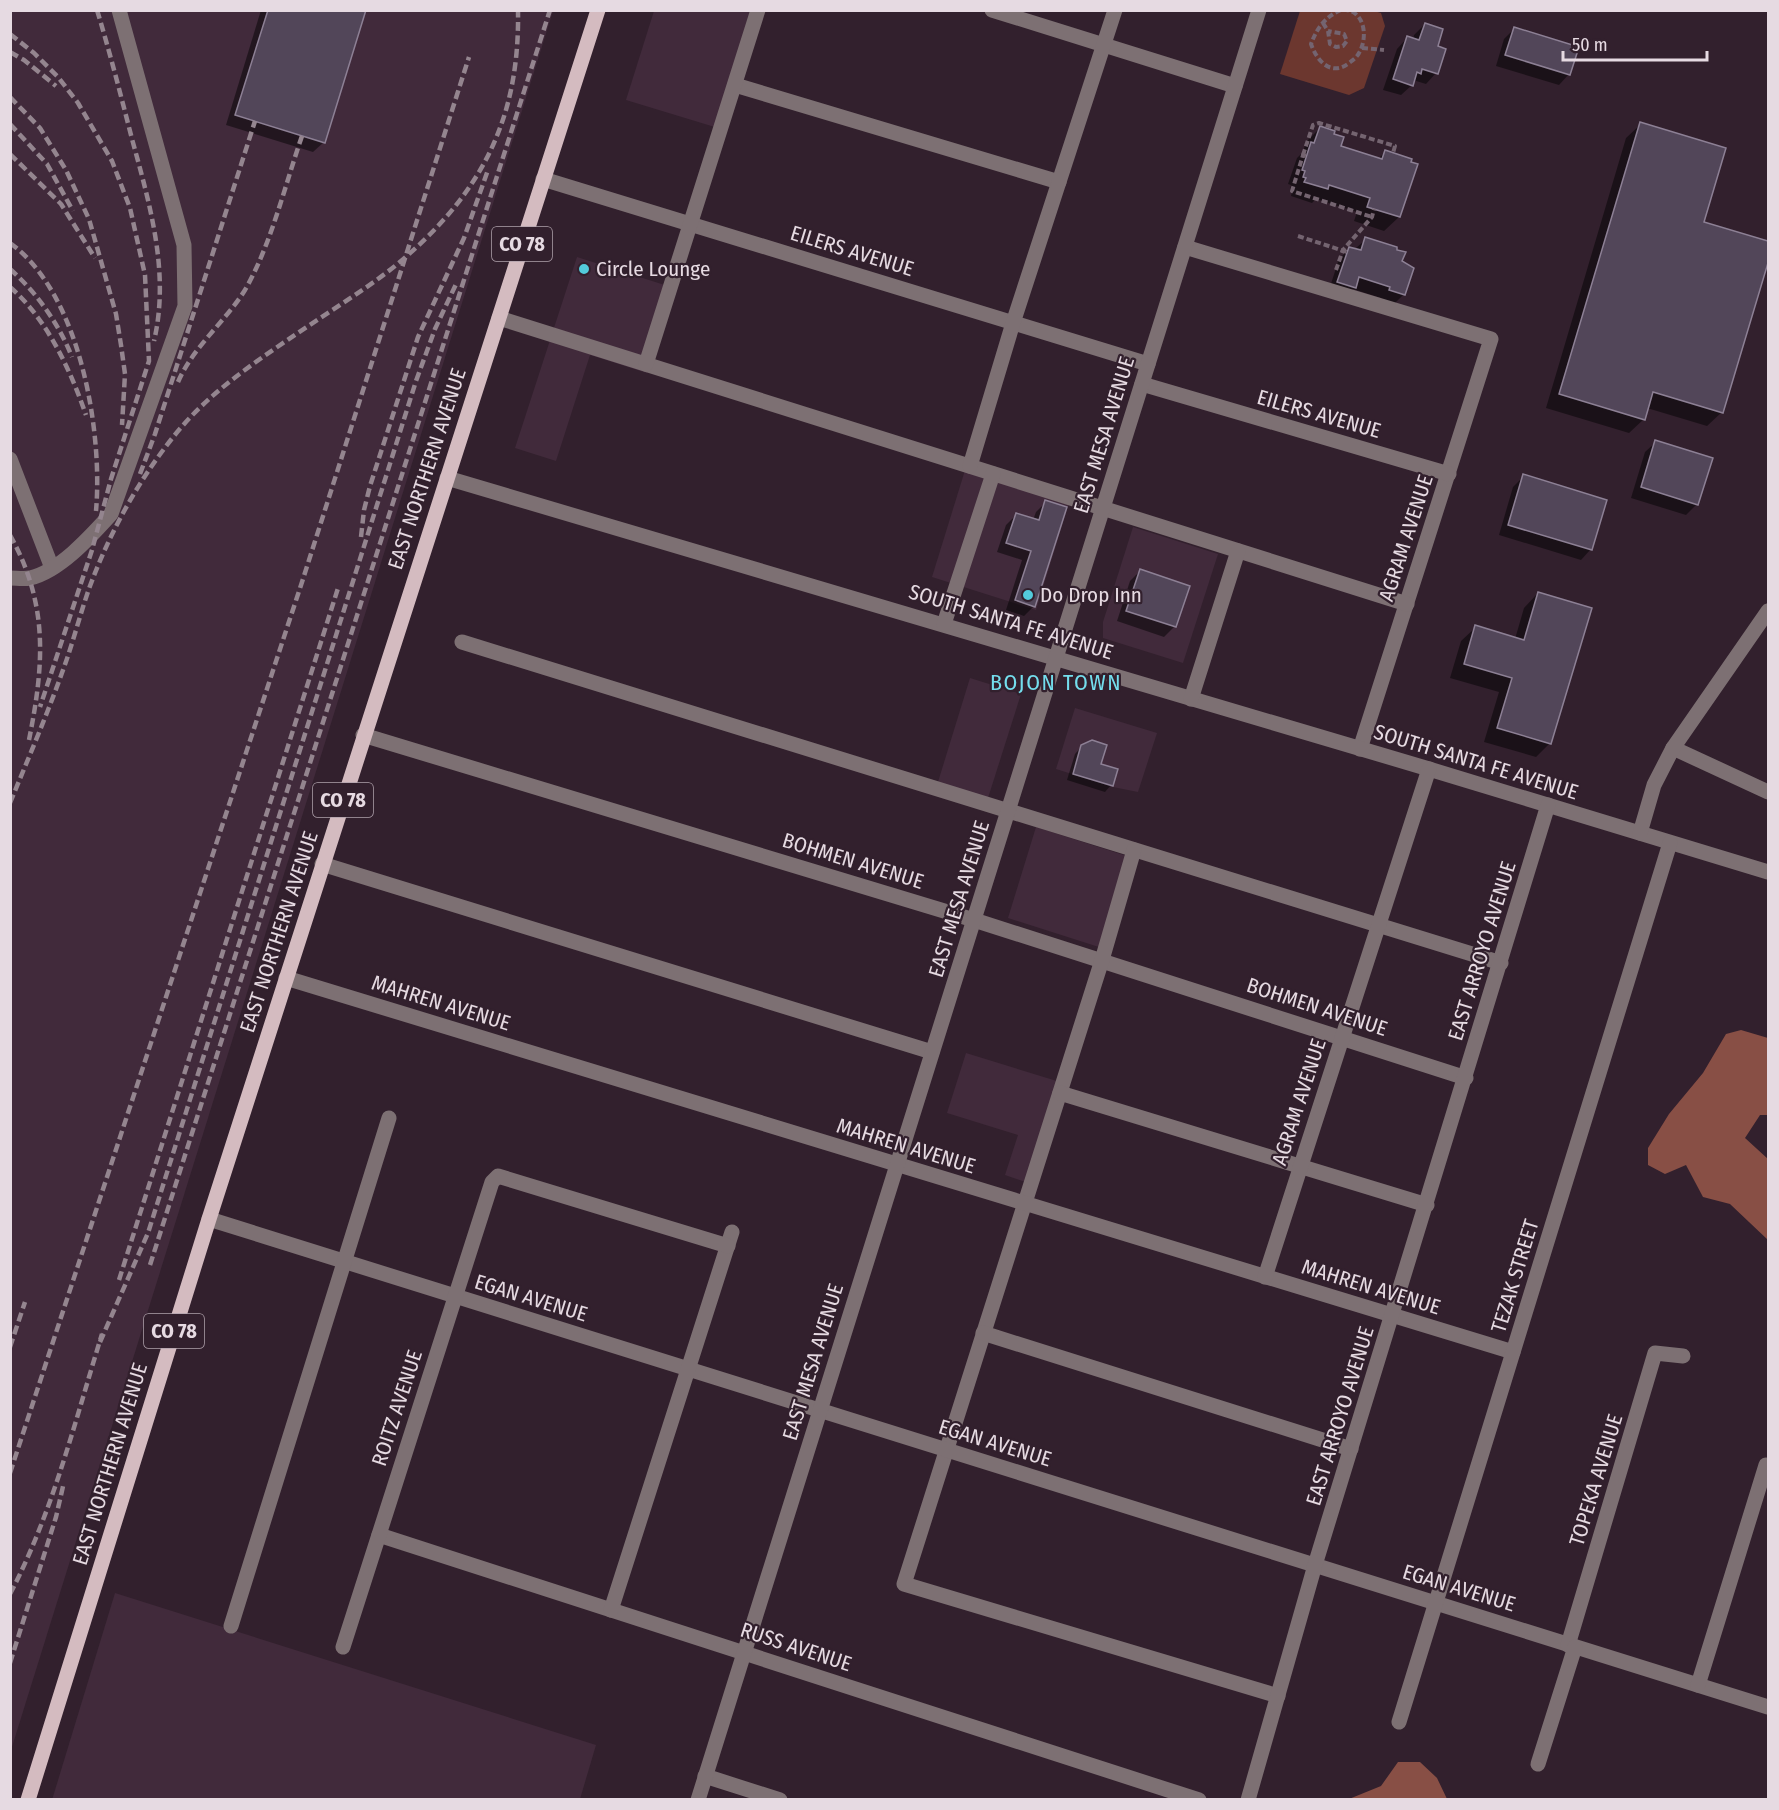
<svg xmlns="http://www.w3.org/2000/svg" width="1779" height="1810" font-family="'Fira Sans Condensed',sans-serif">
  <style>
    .built { fill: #412a3b }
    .green { fill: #6c372f }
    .forest { fill: #884f45 }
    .shadow { fill: #0007 }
    .building { fill: #524659; stroke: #8d8095; stroke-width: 1.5 }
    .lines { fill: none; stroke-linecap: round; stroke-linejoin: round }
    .path { stroke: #746470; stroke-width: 4; stroke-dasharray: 6 3; stroke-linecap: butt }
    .minor { stroke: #7d7073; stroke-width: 15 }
    .major { stroke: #d4bbc0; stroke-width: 15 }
    .rail { stroke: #94858f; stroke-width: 4.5; stroke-dasharray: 9 4.5; stroke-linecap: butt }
    .poi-dot { fill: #53cbdb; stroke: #32202d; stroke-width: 2 }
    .labels { text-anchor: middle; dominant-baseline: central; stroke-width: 4.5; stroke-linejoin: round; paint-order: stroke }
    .shield { fill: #32202d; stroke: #b0a2ac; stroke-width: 1.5 }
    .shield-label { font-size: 20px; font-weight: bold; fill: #e6dae2 }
    .street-label { font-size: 21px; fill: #e6dae2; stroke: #32202d }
    .poi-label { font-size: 21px; fill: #e6dae2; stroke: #32202d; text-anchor: start }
    .neighbourhood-label { font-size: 22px; letter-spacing: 1.5px; fill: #74deed; stroke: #32202d }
  </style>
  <rect width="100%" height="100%" fill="#32202d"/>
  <g class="built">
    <polygon points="11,11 553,11 11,1750"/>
    <polygon points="654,11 755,11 718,128 626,100"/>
    <polygon points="577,257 674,288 647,373 590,355 556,461 515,448"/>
    <polygon points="966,467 1070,500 1036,610 932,577"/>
    <polygon points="1133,527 1218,554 1183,663 1103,638 1103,622"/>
    <polygon points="970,678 1021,694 988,798 938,782"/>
    <polygon points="1075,708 1157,733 1138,792 1113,787 1056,769"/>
    <polygon points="1036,827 1130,857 1102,948 1008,918"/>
    <polygon points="966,1053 1060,1082 1028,1183 1005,1175 1018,1135 947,1113"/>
    <polygon points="115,1593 596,1745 580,1799 52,1800"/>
  </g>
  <polygon class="green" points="1374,11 1381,13 1385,26 1364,88 1349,95 1280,74 1300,11"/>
  <g class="forest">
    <polygon points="1741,1030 1768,1038 1768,1115 1760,1115 1745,1138 1768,1159 1768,1240 1730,1204 1703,1197 1686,1165 1665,1174 1648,1165 1648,1148 1669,1114 1703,1073 1726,1034"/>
    <polygon points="1398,1762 1420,1762 1437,1778 1447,1799 1349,1799 1381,1786"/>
  </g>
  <g class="shadow">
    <polygon points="261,10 364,10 324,142 313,152 226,125"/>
    <polygon points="1425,24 1436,47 1436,73 1426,84 1413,80 1412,85 1401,95 1383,90 1397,49 1407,38 1413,40 1414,35"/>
    <polygon points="1514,29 1569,74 1559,85 1496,66 1504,39"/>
    <polygon points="1641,124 1702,223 1768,243 1768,258 1722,412 1707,426 1647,408 1644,419 1629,433 1546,408 1626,138"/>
    <polygon points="1320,128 1333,135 1340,146 1378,159 1385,152 1416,165 1399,217 1384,231 1354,221 1357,212 1316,199 1312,203 1291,196 1292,192 1290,191 1291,185 1288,184 1297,158 1303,152 1306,142"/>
    <polygon points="1366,239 1400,262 1404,294 1393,305 1380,301 1381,298 1353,289 1344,298 1328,293 1339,259 1349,249 1354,250"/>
    <polygon points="1656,442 1697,504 1686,515 1631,498 1645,452"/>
    <polygon points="1524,476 1591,549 1581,560 1499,535 1513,487"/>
    <polygon points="1046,502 1034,606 1024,616 1006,610 1022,560 997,552 1006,525 1016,515 1033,520 1036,512"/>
    <polygon points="1140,571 1175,626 1164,637 1117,621 1130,581"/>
    <polygon points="1538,593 1550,743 1536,757 1484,742 1499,692 1450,678 1461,641 1476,627 1515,639 1524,608"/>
    <polygon points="1082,746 1099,764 1111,785 1105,792 1067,780 1075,754"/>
  </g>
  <g class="building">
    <polygon points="268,10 366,10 325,143 235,115"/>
    <polygon points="1425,23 1443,29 1438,46 1446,49 1438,74 1422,69 1421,74 1417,72 1413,86 1393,79 1407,36 1419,40"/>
    <polygon points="1514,27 1579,47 1570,75 1505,55"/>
    <polygon points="1640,122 1726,148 1704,222 1768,241 1768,263 1723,413 1653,392 1645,420 1559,394"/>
    <polygon points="1320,126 1335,131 1334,134 1344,137 1341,146 1382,159 1385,150 1412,159 1411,162 1418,164 1400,217 1367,207 1370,198 1329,185 1328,189 1304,182 1306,178 1303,177 1305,171 1302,170 1311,142 1314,143"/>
    <polygon points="1365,237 1397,247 1397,250 1406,252 1402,261 1414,268 1405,295 1389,290 1390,287 1359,277 1356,288 1337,282 1349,247 1361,250"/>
    <polygon points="1655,440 1713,458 1698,505 1641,487"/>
    <polygon points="1523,474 1607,500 1592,550 1508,525"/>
    <polygon points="1045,500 1067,507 1035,607 1015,600 1031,551 1006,543 1016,513 1039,520"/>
    <polygon points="1140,569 1190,586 1176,627 1126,611"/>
    <polygon points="1538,592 1592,608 1551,744 1497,728 1512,678 1464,664 1475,625 1524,640"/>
    <polygon points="1092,740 1107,745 1101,764 1118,769 1113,786 1073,774 1081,745"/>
  </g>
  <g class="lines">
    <g class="path">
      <path d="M 1341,10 C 1325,17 1317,28 1311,44 C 1317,61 1331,77 1349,63 C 1353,60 1357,57 1359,53 C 1368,38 1365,12 1346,10"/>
      <polyline points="1323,23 1328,31 1330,44 1336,47 1343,46 1347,41 1344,34 1328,31"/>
      <polyline points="1362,48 1384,50"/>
      <polyline points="1303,155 1313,125 1319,123 1395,146 1393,153"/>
      <polyline points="1306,156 1303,155 1292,191 1372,217"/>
      <polyline points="1298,236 1347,252"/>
      <polyline points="1336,270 1343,250 1372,217 1374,209"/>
    </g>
    <g class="minor">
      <polyline points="992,10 1235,86"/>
      <polyline points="735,85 1059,182"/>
      <polyline points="543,179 1148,364"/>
      <polyline points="1185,247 1491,339 1360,749"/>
      <polyline points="499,318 1407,604"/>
      <polyline points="646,364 758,10"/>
      <polyline points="1142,384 1449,474"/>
      <polyline points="10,459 52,568"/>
      <polyline points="970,466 1013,323 1115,10"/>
      <polyline points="447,478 1429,769 1768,872"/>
      <path d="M 10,578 C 16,578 24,579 30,578 C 60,571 91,536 111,514 L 185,306 L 184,245 L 119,10"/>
      <polyline points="944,624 993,474"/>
      <polyline points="462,642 1501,963"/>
      <polyline points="1191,699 1238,551"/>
      <polyline points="363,735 974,920 1466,1078"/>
      <polyline points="1673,748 1768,792"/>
      <polyline points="1640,833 1654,785 1673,748 1768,611"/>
      <polyline points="1134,850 1102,960 904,1584 1278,1696"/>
      <polyline points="322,864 932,1052"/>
      <polyline points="286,978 1513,1352"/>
      <polyline points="1060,1093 1427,1205"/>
      <polyline points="209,1219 1768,1707"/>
      <polyline points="1265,1277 1429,769"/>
      <polyline points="983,1333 1351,1449"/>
      <polyline points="379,1535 1199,1800"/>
      <polyline points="611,1610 732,1232"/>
      <polyline points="231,1626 389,1118"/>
      <polyline points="1568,1645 1655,1353 1683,1356"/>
      <polyline points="343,1647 492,1182 498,1176 728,1246"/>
      <polyline points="1698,1685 1766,1465"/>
      <polyline points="1399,1722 1670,843"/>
      <polyline points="1538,1764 1575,1647"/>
      <polyline points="705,1776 780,1800"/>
      <polyline points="698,1800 1259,10"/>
      <polyline points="1248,1800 1315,1565 1548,805"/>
    </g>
    <polyline class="major" points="28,1800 209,1219 598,10"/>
    <g class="rail">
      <path d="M 97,10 C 110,53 121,96 132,139 C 150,205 170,273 154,341"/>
      <polyline points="10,34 34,53 58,77 78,103 112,161 130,208 145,275 149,361 111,479 92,550 40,707"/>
      <polyline points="10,52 24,60 56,86"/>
      <polyline points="10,97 40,128 66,170 89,219 116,314 121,345 125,374 122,425"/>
      <polyline points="10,124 47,164 73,211"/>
      <polyline points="10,154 61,204 95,258"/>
      <path d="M 10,243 C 80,293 103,431 96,511"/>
      <path d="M 10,269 C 37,293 59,324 72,357"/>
      <path d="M 10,287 C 47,319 70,369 86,415"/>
      <path d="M 178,382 C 193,347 225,322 245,290 C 271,245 285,185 302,136"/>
      <polyline points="140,474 155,434 255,121"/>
      <path d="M 10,535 C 49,605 44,665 29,740"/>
      <polyline points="361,537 364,510 370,486 418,337 464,238 488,170"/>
      <path d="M 10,803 C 28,759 47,715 63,670 C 73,643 80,614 90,586 C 110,532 138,481 174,436 C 205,397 245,369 286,341 C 322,316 361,293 395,266 C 480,196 520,121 518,10"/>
      <polyline points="150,1265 550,10"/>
      <polyline points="119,1280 339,585"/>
      <polyline points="100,1342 148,1233 416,381 435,329 457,282"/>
      <polyline points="10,1347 25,1302"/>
      <polyline points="10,1473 303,579 469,57"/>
      <path d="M 10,1594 C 53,1512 75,1421 102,1334"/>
      <polyline points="10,1663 56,1517 64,1482"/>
    </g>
  </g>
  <g class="poi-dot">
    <circle cx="584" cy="269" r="6"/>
    <circle cx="1028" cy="595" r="6"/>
  </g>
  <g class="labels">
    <g class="shield">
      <rect x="492" y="227" width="60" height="34" rx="4.5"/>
      <rect x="313" y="783" width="60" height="34" rx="4.5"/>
      <rect x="144" y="1314" width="60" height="34" rx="4.5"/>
    </g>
    <g class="shield-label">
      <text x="522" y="244">CO 78</text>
      <text x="343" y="800">CO 78</text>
      <text x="174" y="1331">CO 78</text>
    </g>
    <g class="street-label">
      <text transform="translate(852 251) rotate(17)">EILERS AVENUE</text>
      <text transform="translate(1319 414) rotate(16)">EILERS AVENUE</text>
      <text transform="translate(1104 435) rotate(-73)">EAST MESA AVENUE</text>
      <text transform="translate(427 469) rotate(-72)">EAST NORTHERN AVENUE</text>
      <text transform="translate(1406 538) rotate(-72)">AGRAM AVENUE</text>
      <text transform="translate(1011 622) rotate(17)">SOUTH SANTA FE AVENUE</text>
      <text transform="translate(1476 762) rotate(17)">SOUTH SANTA FE AVENUE</text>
      <text transform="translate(853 861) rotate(17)">BOHMEN AVENUE</text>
      <text transform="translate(959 899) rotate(-73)">EAST MESA AVENUE</text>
      <text transform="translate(279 932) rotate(-72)">EAST NORTHERN AVENUE</text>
      <text transform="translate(1482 951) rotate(-73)">EAST ARROYO AVENUE</text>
      <text transform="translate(441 1003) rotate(17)">MAHREN AVENUE</text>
      <text transform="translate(1317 1007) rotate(18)">BOHMEN AVENUE</text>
      <text transform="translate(1299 1102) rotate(-72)">AGRAM AVENUE</text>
      <text transform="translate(906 1146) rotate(17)">MAHREN AVENUE</text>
      <text transform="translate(1515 1276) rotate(-73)">TEZAK STREET</text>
      <text transform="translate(1371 1287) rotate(17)">MAHREN AVENUE</text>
      <text transform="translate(531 1298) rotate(17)">EGAN AVENUE</text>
      <text transform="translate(813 1362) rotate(-73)">EAST MESA AVENUE</text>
      <text transform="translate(397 1408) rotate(-72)">ROITZ AVENUE</text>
      <text transform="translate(1340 1416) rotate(-73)">EAST ARROYO AVENUE</text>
      <text transform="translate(995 1443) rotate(17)">EGAN AVENUE</text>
      <text transform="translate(110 1464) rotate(-73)">EAST NORTHERN AVENUE</text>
      <text transform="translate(1596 1480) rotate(-73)">TOPEKA AVENUE</text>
      <text transform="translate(1459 1588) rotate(17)">EGAN AVENUE</text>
      <text transform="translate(796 1647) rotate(18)">RUSS AVENUE</text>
    </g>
    <g class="poi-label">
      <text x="596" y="269">Circle Lounge</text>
      <text x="1040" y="595">Do Drop Inn</text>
    </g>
    <g class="neighbourhood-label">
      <text x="1056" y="682">BOJON TOWN</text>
    </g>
  </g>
  <rect width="1779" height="1810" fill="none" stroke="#e6dae2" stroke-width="24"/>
  <path d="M1563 51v9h144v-9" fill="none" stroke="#e6dae2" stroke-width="3"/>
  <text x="1572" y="51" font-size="18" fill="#e6dae2" stroke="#32202d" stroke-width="4.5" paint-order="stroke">50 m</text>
</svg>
